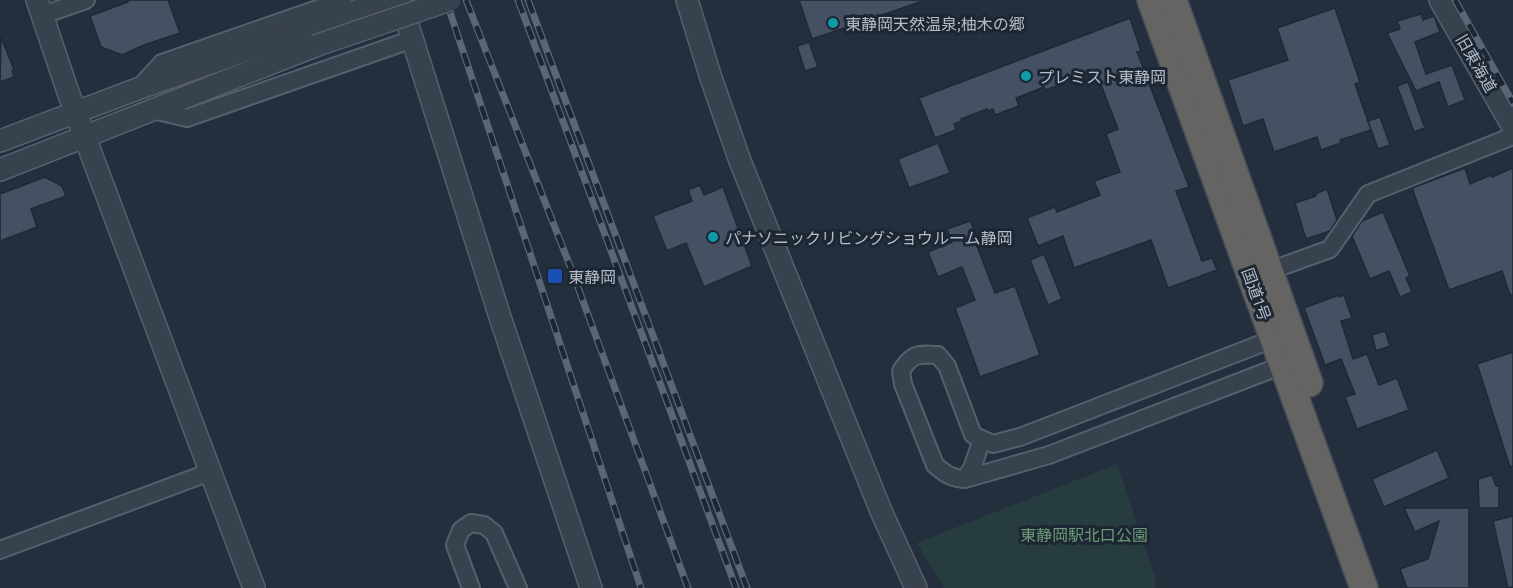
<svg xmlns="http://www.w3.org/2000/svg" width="1513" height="588" font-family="Commissioner,'Noto Sans JP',sans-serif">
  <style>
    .green { fill: #263c3f }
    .building { fill: #455162; stroke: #1f2835; stroke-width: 1.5 }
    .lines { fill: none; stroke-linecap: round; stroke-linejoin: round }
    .minor-casing { stroke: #565f6c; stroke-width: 20 }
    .tertiary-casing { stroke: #565f6c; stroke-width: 24 }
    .trunk-casing { stroke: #434c59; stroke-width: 30 }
    .minor { stroke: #38414e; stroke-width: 16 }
    .tertiary { stroke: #38414e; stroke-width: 21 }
    .trunk { stroke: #656462; stroke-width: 27 }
    .rail-casing { stroke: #5a6575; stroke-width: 7 }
    .rail { stroke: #1d2633; stroke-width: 4.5; stroke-dasharray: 14; stroke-linecap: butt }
    .tertiary-bridge-casing { stroke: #565f6c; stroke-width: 24; stroke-linecap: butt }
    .tertiary-bridge { stroke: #38414e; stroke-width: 21 }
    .culture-dot { fill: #0f9aa8; stroke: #1d2633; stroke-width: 2 }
    .transit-dot { fill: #1a4fb4; stroke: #1d2633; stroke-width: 2 }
    .labels { text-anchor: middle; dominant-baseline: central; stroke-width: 6; stroke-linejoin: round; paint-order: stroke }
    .poi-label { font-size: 16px; fill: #b4bcc9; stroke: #1d2633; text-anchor: start }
    .street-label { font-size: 16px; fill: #b4bcc9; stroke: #1d2633 }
    .park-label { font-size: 16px; fill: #6b9a76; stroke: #1d2633 }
  </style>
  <rect width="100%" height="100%" fill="#242f3e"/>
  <polygon class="green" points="1117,464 1155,577 1155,588 944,588 917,543"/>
  <g class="building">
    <polygon points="128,0 168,0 180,33 144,45 122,55 101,47 90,16 128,2"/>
    <polygon points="799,0 920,0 920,2 812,39"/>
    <polygon points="1335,8 1360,82 1355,84 1371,130 1340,140 1341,143 1321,150 1317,137 1274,152 1263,119 1243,126 1228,80 1288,60 1277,28"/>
    <polygon points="1421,14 1423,20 1434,16 1440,32 1415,42 1426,74 1452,65 1465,100 1448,107 1439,82 1416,91 1387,33 1400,29 1397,21"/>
    <polygon points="1130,18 1141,51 1137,52 1189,187 1176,191 1202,261 1212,258 1217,270 1168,288 1151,240 1074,268 1063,236 1038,246 1027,218 1055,207 1057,212 1100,195 1094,181 1120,172 1106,134 1118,129 1098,77 1092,80 1090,73 1086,74 1085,72 1058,83 1059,85 1045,90 1044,87 1016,98 1019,106 995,115 993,109 988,111 987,109 961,119 962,121 954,124 956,130 935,138 919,98"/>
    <polygon points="1,37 14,70 12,71 14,77 0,82"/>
    <polygon points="809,42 818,67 805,71 797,46"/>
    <polygon points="1408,82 1425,128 1414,132 1397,86"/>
    <polygon points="1380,117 1390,145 1378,149 1368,121"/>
    <polygon points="938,143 950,173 909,188 898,159"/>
    <polygon points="1465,168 1470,184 1491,175 1492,177 1513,168 1513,295 1510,295 1502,271 1449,290 1412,188"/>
    <polygon points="45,177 62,186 66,196 31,209 37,227 0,241 0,194"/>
    <polygon points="700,185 704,195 723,187 752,266 704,287 686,243 667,251 653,216 692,201 688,190"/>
    <polygon points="1327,189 1337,220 1330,231 1306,239 1295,203 1316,196 1315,194"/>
    <polygon points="1383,212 1410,276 1406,278 1412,292 1400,297 1389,271 1370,279 1352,236 1362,221"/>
    <polygon points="970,221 975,232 972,233 995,293 1015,286 1040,355 980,377 955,308 975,300 962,267 938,277 928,252 952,242 947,229"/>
    <polygon points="1044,254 1062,299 1048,305 1030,260"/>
    <polygon points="1339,295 1339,297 1344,295 1352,318 1341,321 1353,359 1367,354 1379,385 1397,378 1409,410 1357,429 1345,397 1355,394 1341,359 1325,365 1304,308"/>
    <polygon points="1385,331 1390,346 1376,351 1372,335"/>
    <polygon points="1513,352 1513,466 1510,467 1477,364"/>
    <polygon points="1437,450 1449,478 1384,507 1372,479"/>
    <polygon points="1492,475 1496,486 1499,486 1499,508 1479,508 1478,479"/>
    <polygon points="1404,508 1469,508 1469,588 1407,588 1400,569 1428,559 1439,521 1415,532"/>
    <polygon points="1513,516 1513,587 1508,588 1493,521"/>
  </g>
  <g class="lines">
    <defs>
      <g id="minor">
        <polyline points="43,15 86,0"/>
        <polyline points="140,87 162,63 343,0"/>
        <polyline points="153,110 187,118 413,39"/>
        <polyline points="1269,271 1330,249 1368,194 1513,136"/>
        <path d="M 1273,339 L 1296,345 L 1283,365 L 1049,455 L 965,479 C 952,479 944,473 935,465 L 903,384 L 901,371 C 912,353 918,354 938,355 L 947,366 L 973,435 L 993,444 L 1020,437 Z"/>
        <polyline points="965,479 972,468 982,440"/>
        <polyline points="0,550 210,472"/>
        <polyline points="471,588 455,545 461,530 471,523 484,525 494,533 518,588"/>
      </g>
      <g id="tertiary">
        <polyline points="37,0 68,92 254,588"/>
        <polyline points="400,0 499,314 591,588"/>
        <polyline points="687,0 711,78 740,161 881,511 916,588"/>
        <polyline points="1440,0 1513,127"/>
        <polyline points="0,141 140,88 388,0"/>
        <polyline points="0,170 315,46"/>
      </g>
      <g id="trunk">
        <polyline points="1151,0 1364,588"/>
        <polyline points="1173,0 1309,383"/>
      </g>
    </defs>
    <use href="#minor" class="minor-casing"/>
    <use href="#tertiary" class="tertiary-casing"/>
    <use href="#trunk" class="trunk-casing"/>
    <use href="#minor" class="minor"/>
    <use href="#tertiary" class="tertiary"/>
    <use href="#trunk" class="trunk"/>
    <defs>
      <g id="rail">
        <polyline points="446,0 641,588"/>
        <polyline points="466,0 572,271 688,588"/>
        <polyline points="518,0 736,588"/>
        <polyline points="528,0 747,588"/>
        <polyline points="1455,0 1513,103"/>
      </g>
    </defs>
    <use href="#rail" class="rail-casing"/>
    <use href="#rail" class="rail"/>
    <defs>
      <polyline id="tertiary-bridge" points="315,46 450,0"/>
    </defs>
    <use href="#tertiary-bridge" class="tertiary-bridge-casing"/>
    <use href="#tertiary-bridge" class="tertiary-bridge"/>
  </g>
  <g class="culture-dot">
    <circle cx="833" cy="23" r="6"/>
    <circle cx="1026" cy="76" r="6"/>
    <circle cx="713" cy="237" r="6"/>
  </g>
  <rect class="transit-dot" x="547" y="268" width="16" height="16" rx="3"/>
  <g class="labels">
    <g class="poi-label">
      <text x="845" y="23">東静岡天然温泉;柚木の郷</text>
      <text x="1038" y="76">プレミスト東静岡</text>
      <text x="725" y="237">パナソニックリビングショウルーム静岡</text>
      <text x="568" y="276">東静岡</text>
    </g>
    <g class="street-label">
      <text transform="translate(1477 63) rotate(60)">旧東海道</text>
      <text transform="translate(1257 294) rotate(70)">国道1号</text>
    </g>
    <g class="park-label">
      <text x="1084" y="534">東静岡駅北口公園</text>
    </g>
  </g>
</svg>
